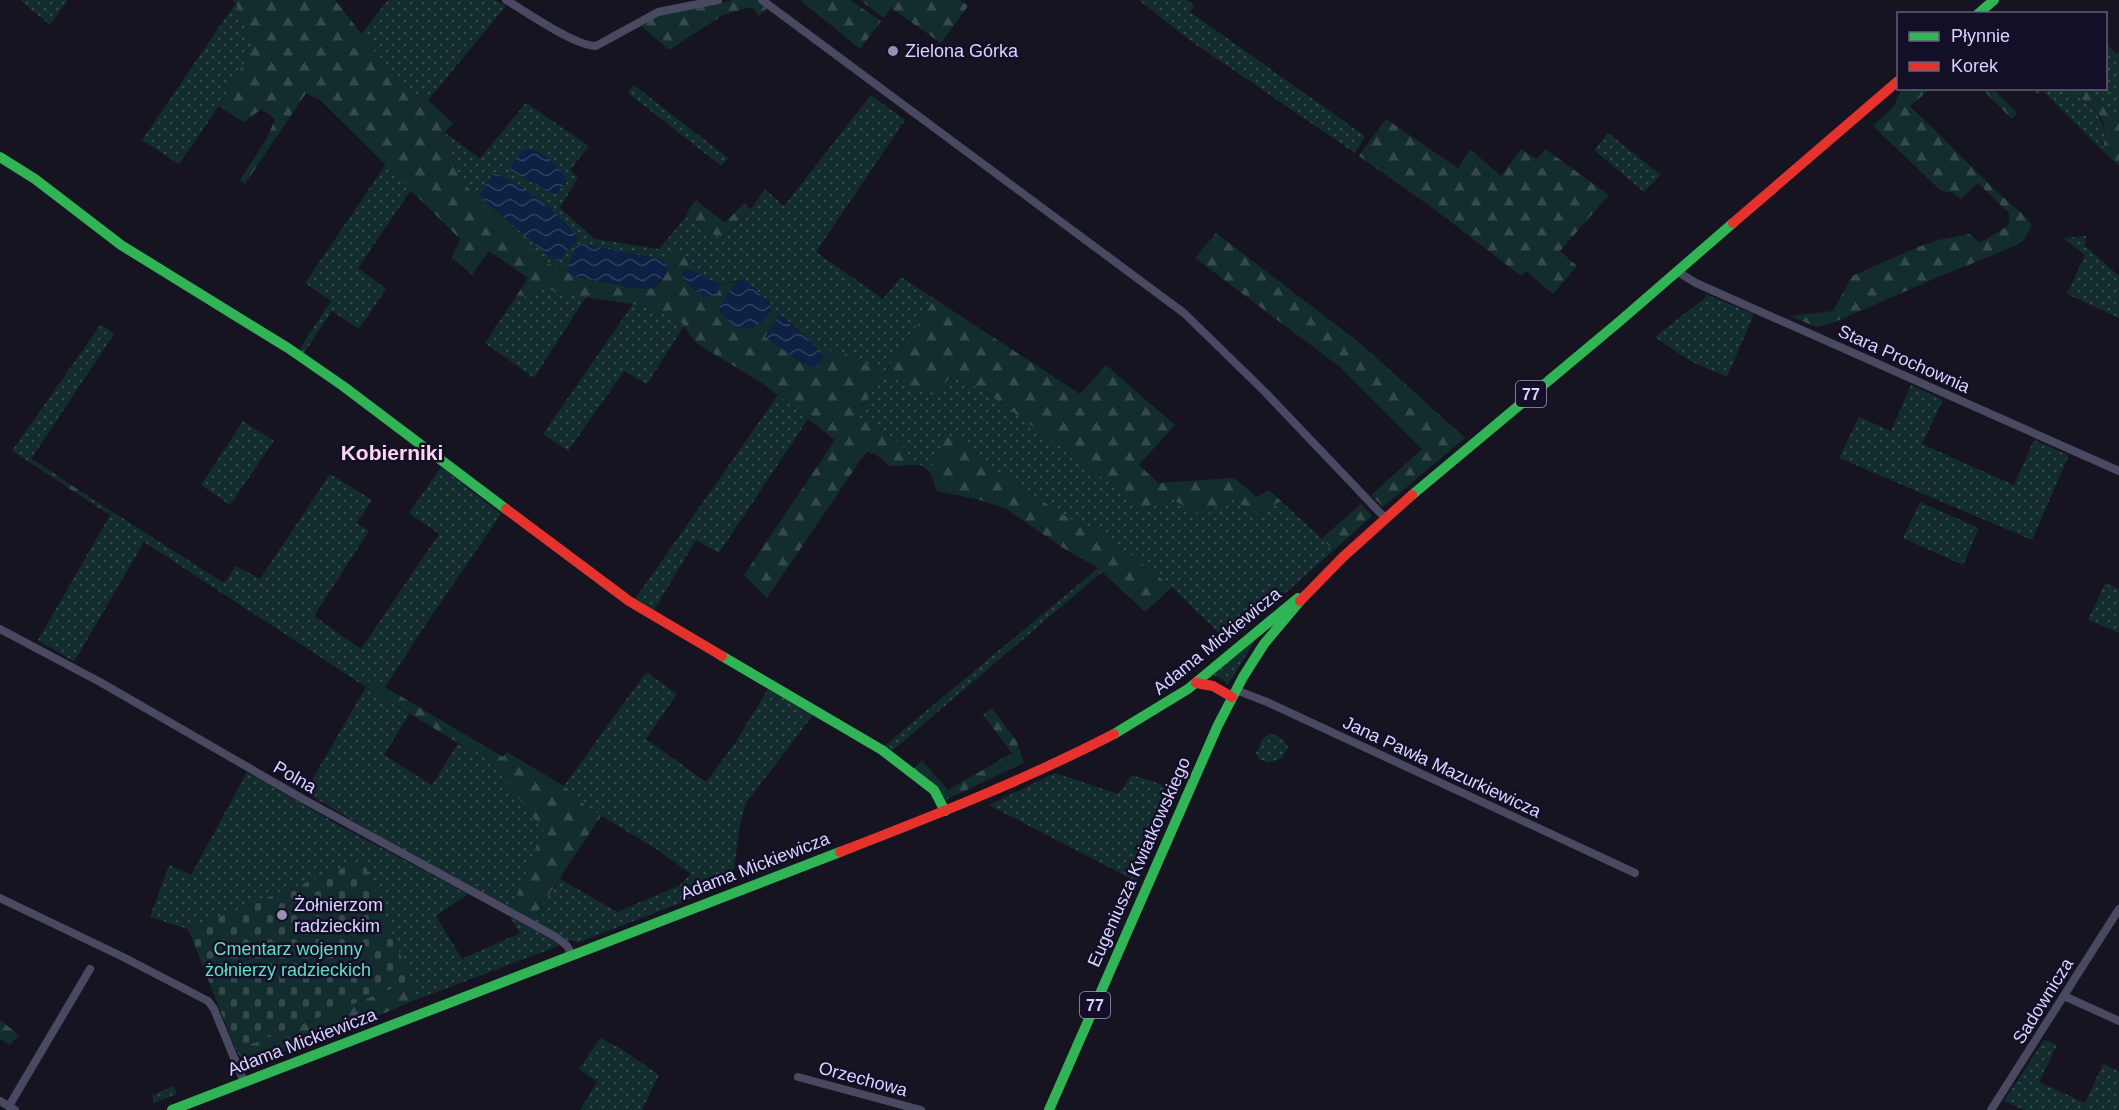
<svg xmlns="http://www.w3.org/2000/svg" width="2119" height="1110" font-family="Arial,sans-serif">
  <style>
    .grass { fill: url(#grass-dots) }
    .forest { fill: url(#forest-firs) }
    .cemetery { fill: url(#cemetery-stones) }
    .water { fill: url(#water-waves) }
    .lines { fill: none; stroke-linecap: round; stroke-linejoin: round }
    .street { stroke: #4a4962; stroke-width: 8 }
    .fast { stroke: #30b455; stroke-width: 10 }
    .jam { stroke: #e5322d; stroke-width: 10 }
    .poi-dot { fill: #9591b1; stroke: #130f26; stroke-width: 2 }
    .labels { text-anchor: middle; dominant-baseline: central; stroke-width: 5; stroke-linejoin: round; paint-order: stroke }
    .shield { fill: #130f26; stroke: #9e99be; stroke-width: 1.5 }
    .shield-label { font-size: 16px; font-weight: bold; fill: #d9d4ff }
    .poi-label { font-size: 18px; fill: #d9d4ff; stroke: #130f26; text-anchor: start }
    .street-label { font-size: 18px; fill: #d9d4ff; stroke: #130f26 }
    .park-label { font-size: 18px; fill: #5fe0c0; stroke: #130f26 }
    .quarter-label { font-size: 21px; font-weight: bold; fill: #ffd6f0; stroke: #130f26 }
  </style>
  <defs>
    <pattern id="grass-dots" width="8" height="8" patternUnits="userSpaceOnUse" patternTransform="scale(1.5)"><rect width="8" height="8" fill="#132c2d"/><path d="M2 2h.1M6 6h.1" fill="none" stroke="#354a4c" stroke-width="1.8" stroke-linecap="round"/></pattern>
    <pattern id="forest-firs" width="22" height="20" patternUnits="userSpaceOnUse" patternTransform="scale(1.5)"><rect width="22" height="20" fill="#132c2d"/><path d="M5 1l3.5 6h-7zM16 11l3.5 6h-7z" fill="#354a4c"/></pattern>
    <pattern id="cemetery-stones" width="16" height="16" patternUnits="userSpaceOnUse" patternTransform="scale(1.5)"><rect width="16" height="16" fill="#132c2d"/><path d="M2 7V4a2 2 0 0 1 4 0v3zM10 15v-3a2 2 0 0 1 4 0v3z" fill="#354a4c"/></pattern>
    <pattern id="water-waves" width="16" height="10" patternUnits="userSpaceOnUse" patternTransform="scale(1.5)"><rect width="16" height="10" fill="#0d2144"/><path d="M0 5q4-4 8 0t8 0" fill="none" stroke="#304060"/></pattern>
  </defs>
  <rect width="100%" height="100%" fill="#161421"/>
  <g class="grass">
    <polygon points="20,0 68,0 50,25"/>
    <polygon points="388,0 495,0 506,6 428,100 403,87 361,34"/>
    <polygon points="1139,0 1187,0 1195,6 1190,12 1365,136 1355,153 1188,39"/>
    <polygon points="235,4 255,46 219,106 179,164 142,140"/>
    <polygon points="2106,43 2116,54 2119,51 2119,124 2088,89 2106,88"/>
    <polygon points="634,85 728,158 721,166 628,93"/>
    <polygon points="2032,89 2063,89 2076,94 2096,111 2105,130 2103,151 2042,90 2038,94"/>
    <path d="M 871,95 L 905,120 L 816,252 L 883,299 L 901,277 L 935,299 L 884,373 L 932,395 L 953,375 L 986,392 L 1044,434 L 1170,497 L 1229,495 L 1254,515 L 1281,501 L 1334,550 L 1229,643 L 1172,587 L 1101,532 L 1070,519 L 986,464 L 960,437 L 946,438 L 930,472 L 921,465 L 914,465 L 901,443 L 856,416 L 884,374 L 835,349 L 823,356 C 809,339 791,319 770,311 L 771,303 L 744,280 L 719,284 L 687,268 L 689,261 L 660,259 L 577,277 L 547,263 L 480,204 L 458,174 L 444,132 L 480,158 L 526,103 L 589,146 L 570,170 L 578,178 L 560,208 L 595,239 L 659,249 L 686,217 L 722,239 L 744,218 L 765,189 L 784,206 Z"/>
    <polygon points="1608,133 1661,175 1644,192 1594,150"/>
    <polygon points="386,164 411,190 358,268 386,289 359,329 332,311 304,353 299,350 331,301 305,283"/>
    <polygon points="2086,236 2085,246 2119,276 2119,318 2067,294 2085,255 2063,238"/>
    <polygon points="538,286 586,297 534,378 485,343 513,301 522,299"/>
    <polygon points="1705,294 1754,314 1727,377 1690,361 1655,337 1706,297"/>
    <polygon points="633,304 678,318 684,326 647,384 624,371 568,451 543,434"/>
    <polygon points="101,324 114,334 29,462 12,451"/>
    <polygon points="1911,385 1943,400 1922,444 2014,485 2034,440 2069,455 2032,540 1839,458 1859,417 1891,431"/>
    <polygon points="778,395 808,419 719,553 696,540 654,610 635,599"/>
    <polygon points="243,421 274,441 230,505 201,485"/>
    <polygon points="441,467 501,514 428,621 385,687 372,676 366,687 409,714 384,755 432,785 458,743 486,756 544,830 518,892 513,909 370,831 305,792 366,687 144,542 74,662 38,640 110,515 76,493 80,491 224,583 236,566 260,579 330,474 372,500 357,523 369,531 314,616 361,649 439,534 409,513"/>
    <polygon points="1920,502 1979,528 1963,565 1903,538"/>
    <polygon points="1098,568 1102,572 892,751 884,746"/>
    <polygon points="2105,583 2119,589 2119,633 2088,620"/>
    <polygon points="1256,639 1228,685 1222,679 1213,675"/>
    <polygon points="646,672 677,694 646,739 706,782 735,743 768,689 813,715 746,803 740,825 732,883 577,943 572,940 566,942 532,920 560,879 617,912 680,885 691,874 656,849 587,807 564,786"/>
    <polygon points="1270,733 1283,739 1288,747 1282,758 1268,763 1259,759 1256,753 1263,738"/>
    <polygon points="247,772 342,827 468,894 436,916 462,959 520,933 510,917 556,942 558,946 413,1001 414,984 411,981 363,860 188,929 150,917 169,865 191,875"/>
    <polygon points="1055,773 1118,794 1132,775 1179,790 1137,882 989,805"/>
    <polygon points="600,1038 623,1050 659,1075 642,1110 580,1110 597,1082 579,1069"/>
    <polygon points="2044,1040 2057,1045 2039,1082 2085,1103 2103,1064 2119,1071 2119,1110 2024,1110 2004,1101"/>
    <polygon points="174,1086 177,1094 154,1103 152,1095"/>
  </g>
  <g class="forest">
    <polygon points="234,0 335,0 403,87 428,100 453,123 444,133 458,174 480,204 547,263 577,277 639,289 653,288 661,282 667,264 660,259 675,251 689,261 687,268 682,271 718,293 719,284 737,282 727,294 759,325 770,311 779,315 765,337 818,367 823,356 835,348 884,374 935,299 1080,394 1106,365 1175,425 1139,465 1158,483 1234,478 1257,497 1269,490 1281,501 1254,515 1229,495 1204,517 1170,498 1146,510 986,392 953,375 932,395 884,374 856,416 901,443 914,465 890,466 875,454 866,452 767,598 744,575 835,440 762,383 696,343 678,318 633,304 569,295 538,286 522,299 513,301 528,278 489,251 472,275 452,257 460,239 320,100 306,93 245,184 240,180 267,138 275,119 262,109 243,122 219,106 254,46"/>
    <polygon points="733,0 757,0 767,8 759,16 752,7 723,15 669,50 639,24 658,15"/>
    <polygon points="800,0 850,0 881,21 860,49"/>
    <polygon points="860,0 960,0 968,6 941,43 891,8 884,18"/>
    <polygon points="1902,89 1930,89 1910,106 1994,189 2026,217 2032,225 2024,240 2015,246 1936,278 1830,324 1816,327 1790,316 1833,311 1852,276 1918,247 1938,240 1970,234 1980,243 2009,225 2009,213 1978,183 1961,199 1953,193 1941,191 1873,126 1893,107"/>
    <polygon points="1982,89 1993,89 2017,113 2012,119"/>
    <path d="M 2063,89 L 2088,89 L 2119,124 L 2119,166 L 2103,151 C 2104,145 2105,137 2105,131 C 2104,111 2080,96 2063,89 Z"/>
    <polygon points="1386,119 1458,168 1470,149 1501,176 1521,149 1537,159 1545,149 1609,195 1560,251 1577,266 1553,294 1526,271 1521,276 1434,209 1359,156"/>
    <polygon points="696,200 725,223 744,203 750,209 744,218 721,239 686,217 689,209"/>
    <polygon points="1216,233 1360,343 1465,438 1383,507 1371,495 1422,449 1340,367 1195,258"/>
    <polygon points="946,437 960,437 986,464 1070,519 1101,532 1172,587 1145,612 1098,568 1060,546 1006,509 980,500 937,491 930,472"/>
    <polygon points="31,458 80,491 76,493 29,462"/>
    <polygon points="1361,504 1372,516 1334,550 1321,539"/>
    <polygon points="372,676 385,687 503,757 507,752 564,786 587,807 601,816 532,920 513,909 518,892 543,830 486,756 458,743 366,687"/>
    <polygon points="992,708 1017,742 1024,763 943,801 913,769 922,760 948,790 1012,753 983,715"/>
    <polygon points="411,981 414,984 413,1001 332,1035 246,1065 236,1050"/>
    <polygon points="0,1020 19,1035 10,1045 0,1039"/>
  </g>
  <polygon class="cemetery" points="363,860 411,981 236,1050 188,929"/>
  <g class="water">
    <path d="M 525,149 C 542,148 561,167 567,182 L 556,194 L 548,192 L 509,169 L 517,156 Z"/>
    <path d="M 493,174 C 514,175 565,220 579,238 L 559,260 L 551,258 L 483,200 L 480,195 Z"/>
    <polygon points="584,244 660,259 667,264 667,273 653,288 639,289 577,277 570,274 566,268 577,246"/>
    <polygon points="687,268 719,284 718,293 705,298 684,281 682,271"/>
    <path d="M 744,280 L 771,304 C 770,312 767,314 762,321 C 746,338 729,325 719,309 C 725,298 731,283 744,280 Z"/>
    <polygon points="779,315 806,337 823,356 818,367 803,364 765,337"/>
  </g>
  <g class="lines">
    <g class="street">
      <path d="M 506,0 C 527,12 573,45 596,46 L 658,12 L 718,0"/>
      <polyline points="762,0 1184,313 1265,392 1385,518"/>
      <polyline points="1678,272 1696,283 2119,471"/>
      <polyline points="0,629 100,682 303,799 556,937 567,946 572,955"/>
      <polyline points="1236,690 1267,702 1635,873"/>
      <polyline points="0,898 121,956 208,1001 214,1009 244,1082"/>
      <polyline points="2064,996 2119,1021"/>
      <polyline points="798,1077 921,1110"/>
      <polyline points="0,1101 15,1110"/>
      <polyline points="9,1106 90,969"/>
      <polyline points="1991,1110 2119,909"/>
    </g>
    <g class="fast">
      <polyline points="1978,14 1994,0"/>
      <polyline points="0,157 35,179 121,245 288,348 343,386 506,509"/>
      <polyline points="1412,495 1620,321 1733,223"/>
      <polyline points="722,656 882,750 934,790 945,811"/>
      <polyline points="1114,734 1188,689 1298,598"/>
      <polyline points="172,1110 840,852"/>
      <polyline points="1049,1110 1218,725 1243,677 1264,644 1300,601"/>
    </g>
    <g class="jam">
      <polyline points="1733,223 1898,81"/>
      <polyline points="506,509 629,601 722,656"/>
      <polyline points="1300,601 1343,557 1412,495"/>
      <polyline points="1196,683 1213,686 1232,697"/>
      <path d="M 840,852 C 933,816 1025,780 1114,734"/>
    </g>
  </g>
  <g class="poi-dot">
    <circle cx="893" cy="51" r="6"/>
    <circle cx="282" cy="915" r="6"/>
  </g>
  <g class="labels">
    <g class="shield">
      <rect x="1516" y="381" width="30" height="26" rx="4.5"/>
      <rect x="1080" y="992" width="30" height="26" rx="4.5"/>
    </g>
    <g class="shield-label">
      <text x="1531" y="394">77</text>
      <text x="1095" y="1005">77</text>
    </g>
    <g class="poi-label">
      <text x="905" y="51">Zielona Górka</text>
      <text x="294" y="905">Żołnierzom<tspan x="294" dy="21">radzieckim</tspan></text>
    </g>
    <g class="street-label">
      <text transform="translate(1904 359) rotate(24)">Stara Prochownia</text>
      <text transform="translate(1217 641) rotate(-39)">Adama Mickiewicza</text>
      <text transform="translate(1442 767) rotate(25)">Jana Pawła Mazurkiewicza</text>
      <text transform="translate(295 777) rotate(30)">Polna</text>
      <text transform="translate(1139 862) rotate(-66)">Eugeniusza Kwiatkowskiego</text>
      <text transform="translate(755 866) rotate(-21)">Adama Mickiewicza</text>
      <text transform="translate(2043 1001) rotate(-58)">Sadownicza</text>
      <text transform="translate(302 1042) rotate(-21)">Adama Mickiewicza</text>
      <text transform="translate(863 1079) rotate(15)">Orzechowa</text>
    </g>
    <g class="park-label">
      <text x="288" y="949">Cmentarz wojenny<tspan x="288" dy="21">żołnierzy radzieckich</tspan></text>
    </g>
    <g class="quarter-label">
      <text x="392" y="452">Kobierniki</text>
    </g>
  </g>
  <rect x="1897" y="12" width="210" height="78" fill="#130f26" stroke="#625e7d" stroke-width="1.5"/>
  <rect x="1909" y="32" width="30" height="9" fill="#30b455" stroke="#625e7d" stroke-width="1.5"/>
  <text x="1951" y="42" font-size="18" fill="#d9d4ff">Płynnie</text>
  <rect x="1909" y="62" width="30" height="9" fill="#e5322d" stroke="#625e7d" stroke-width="1.5"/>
  <text x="1951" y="72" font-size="18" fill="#d9d4ff">Korek</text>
</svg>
